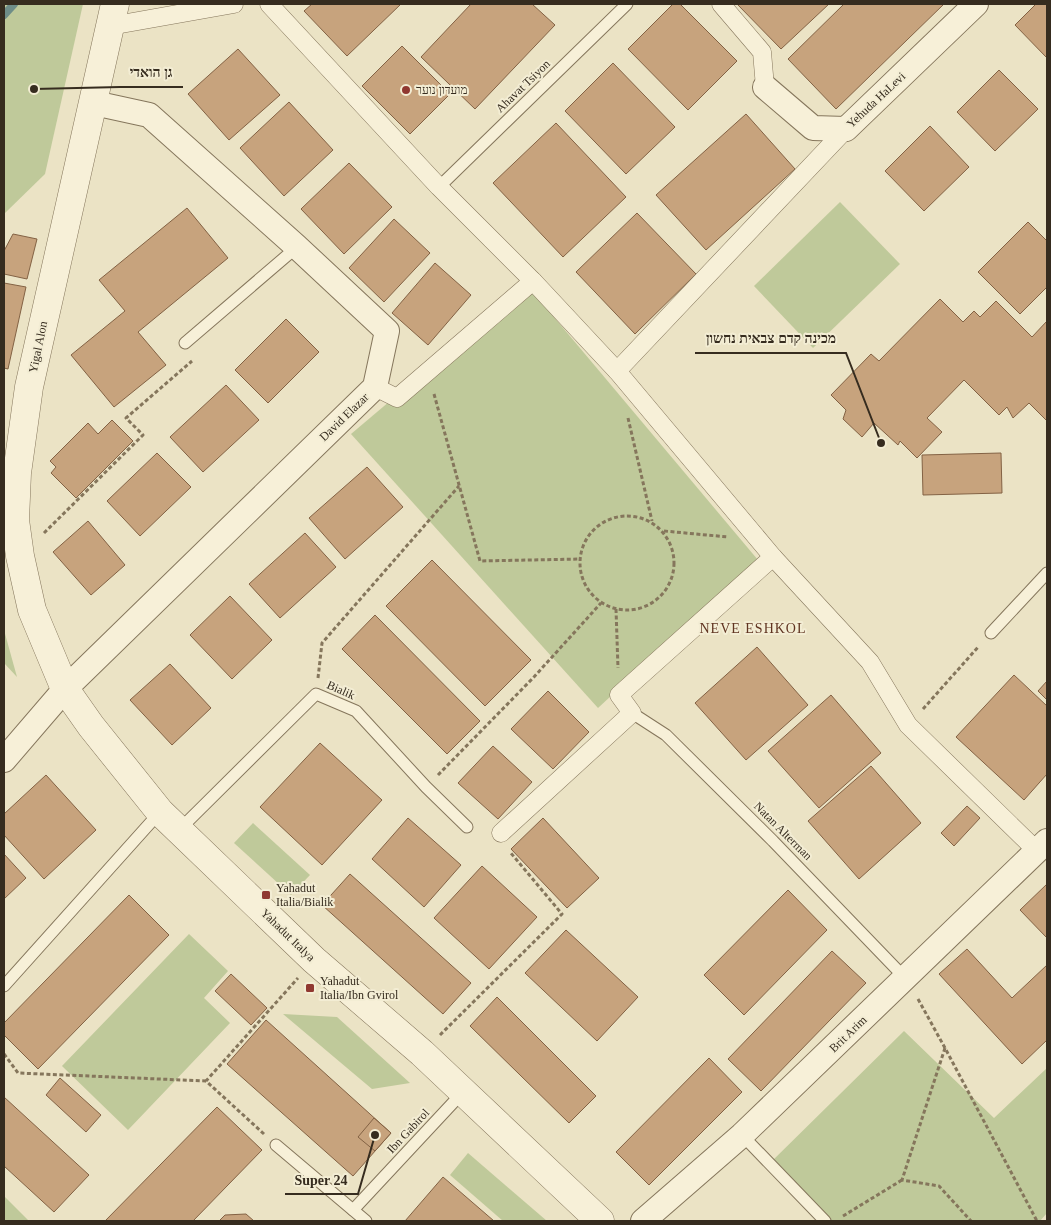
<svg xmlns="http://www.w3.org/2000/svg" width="1051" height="1225" font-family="'Times New Roman',Heebo,serif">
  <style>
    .green { fill: #bfc99a }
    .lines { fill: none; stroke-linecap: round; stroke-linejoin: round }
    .stream { stroke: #6e8d88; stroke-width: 8 }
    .building { fill: #c7a37d; stroke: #836244 }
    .service-casing { stroke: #85765c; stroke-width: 13 }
    .pedestrian-casing { stroke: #85765c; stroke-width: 19 }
    .minor-casing { stroke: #85765c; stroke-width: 26 }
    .tertiary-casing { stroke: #85765c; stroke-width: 29 }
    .path { stroke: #85765c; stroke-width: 3; stroke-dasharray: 4 2.5; stroke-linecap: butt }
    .service { stroke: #f7f0d8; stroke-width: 11 }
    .pedestrian { stroke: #f7f0d8; stroke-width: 18 }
    .minor { stroke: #f7f0d8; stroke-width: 24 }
    .tertiary { stroke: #f7f0d8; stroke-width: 28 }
    .poi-dot { fill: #903830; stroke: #f3edd4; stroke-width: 2 }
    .labels { text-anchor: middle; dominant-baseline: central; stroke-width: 4; stroke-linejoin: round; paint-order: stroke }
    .street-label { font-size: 12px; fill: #362c1f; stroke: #f3edd4 }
    .poi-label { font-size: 12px; fill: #362c1f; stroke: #f3edd4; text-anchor: start }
    .neighbourhood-label { font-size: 14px; letter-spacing: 1px; fill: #603421; stroke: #f3edd4 }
    .leader { fill: none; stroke: #362c1f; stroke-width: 2 }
    .callout-dot { fill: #362c1f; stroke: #f3edd4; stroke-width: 2 }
    .callout-label { font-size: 14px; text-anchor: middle; font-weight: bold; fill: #362c1f; stroke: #f3edd4; stroke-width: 4; stroke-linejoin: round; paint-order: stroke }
  </style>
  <rect width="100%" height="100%" fill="#ebe3c5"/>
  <g class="green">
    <polygon points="4,4 83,4 45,174 4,214"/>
    <polygon points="840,202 900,264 813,348 754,286"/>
    <polygon points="527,285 758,560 598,708 351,434"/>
    <polygon points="4,630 17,677 4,663"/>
    <polygon points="253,823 310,875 291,895 234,843"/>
    <polygon points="189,934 228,971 204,998 230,1023 128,1130 62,1066"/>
    <polygon points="283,1014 337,1017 410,1083 372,1089"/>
    <polygon points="904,1031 994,1118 1047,1068 1047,1213 1040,1221 827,1221 770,1163"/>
    <polygon points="468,1153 547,1221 503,1221 450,1175"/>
    <polygon points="4,1196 29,1221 4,1221"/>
  </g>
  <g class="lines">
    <polyline class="stream" points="4,15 14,4"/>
  </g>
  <g class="building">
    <polygon points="312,4 401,4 347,56 304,11"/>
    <polygon points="471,4 532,4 555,25 475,109 421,57"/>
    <polygon points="673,4 680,4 737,61 688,110 628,49"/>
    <polygon points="737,4 829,4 781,49"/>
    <polygon points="844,4 944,4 836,109 788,59"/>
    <polygon points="1036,4 1047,4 1047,58 1015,25"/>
    <polygon points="402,46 450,94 410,134 362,86"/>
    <polygon points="238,49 280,95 229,140 188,94"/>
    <polygon points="613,63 675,127 626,174 565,111"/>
    <polygon points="999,70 1038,109 995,151 957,112"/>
    <polygon points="289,102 333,150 284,196 240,148"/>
    <polygon points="746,114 795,169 706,250 656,195"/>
    <polygon points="556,123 626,197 563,257 493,183"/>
    <polygon points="930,126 969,167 924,211 885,171"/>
    <polygon points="349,163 392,207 344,254 301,209"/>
    <polygon points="187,208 228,258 138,332 166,365 114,407 71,355 125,311 99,280"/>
    <polygon points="637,213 696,274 635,334 576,272"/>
    <polygon points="394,219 430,253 384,302 349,268"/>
    <polygon points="1028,222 1047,241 1047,287 1020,314 978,272"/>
    <polygon points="13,234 37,239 27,279 4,274 4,251"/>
    <polygon points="435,263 471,295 428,345 392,313"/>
    <polygon points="4,283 26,287 8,369 4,368"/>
    <polygon points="940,299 963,322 974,311 980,317 996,301 1032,337 1047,321 1047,421 1029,403 1013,418 1007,407 999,415 964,380 927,418 942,432 917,458 900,441 898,445 874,423 862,437 843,419 846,410 831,395 871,354 879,361"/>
    <polygon points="286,319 319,352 268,403 235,370"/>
    <polygon points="226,385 259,420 203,472 170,437"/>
    <polygon points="112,420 133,441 76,498 51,473 56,467 50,461 88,423 98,434"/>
    <polygon points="157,453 191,487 140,536 107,501"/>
    <polygon points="1001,453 1002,493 923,495 922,455"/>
    <polygon points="367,467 403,507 345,559 309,518"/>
    <polygon points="88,521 125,565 91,595 53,552"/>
    <polygon points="305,533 336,567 280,618 249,584"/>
    <polygon points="432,560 531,660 485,706 386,606"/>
    <polygon points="230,596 272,640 232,679 190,635"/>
    <polygon points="375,615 480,721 447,754 342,649"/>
    <polygon points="757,647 808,705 746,760 695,703"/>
    <polygon points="170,664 211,708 172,745 130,700"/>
    <polygon points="1014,675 1047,706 1047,774 1024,800 956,737"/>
    <polygon points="1047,681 1047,700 1038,691"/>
    <polygon points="548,691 589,732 553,769 511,729"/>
    <polygon points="831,695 881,753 819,808 768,751"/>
    <polygon points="320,743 382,800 322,865 260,807"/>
    <polygon points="493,746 532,782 498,819 458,783"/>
    <polygon points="871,766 921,823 859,879 808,821"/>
    <polygon points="46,775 96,830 44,879 4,835 4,814"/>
    <polygon points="967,806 980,818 954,846 941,833"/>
    <polygon points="408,818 461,865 424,907 372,859"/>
    <polygon points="543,818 599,878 567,908 511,849"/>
    <polygon points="4,854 26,878 4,899"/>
    <polygon points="482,866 537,917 489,969 434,918"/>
    <polygon points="350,874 471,983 443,1014 322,905"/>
    <polygon points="1047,884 1047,938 1020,910"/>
    <polygon points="788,890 827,930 744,1015 704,975"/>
    <polygon points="129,895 169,935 38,1069 4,1035 4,1023"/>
    <polygon points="566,930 638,997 597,1041 525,973"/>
    <polygon points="967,949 1012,998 1047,965 1047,1040 1022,1064 939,974"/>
    <polygon points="832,951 866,983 761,1091 728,1059"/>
    <polygon points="231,974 267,1008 251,1025 215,991"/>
    <polygon points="497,997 596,1096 569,1123 470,1026"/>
    <polygon points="266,1020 391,1133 353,1176 227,1064"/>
    <polygon points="709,1058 742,1092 649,1185 616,1152"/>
    <polygon points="60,1078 101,1115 86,1132 46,1095"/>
    <polygon points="4,1097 89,1175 54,1212 4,1166"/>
    <polygon points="217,1107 262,1150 193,1221 105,1221"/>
    <polygon points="374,1118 391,1133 375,1151 358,1137"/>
    <polygon points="443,1177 494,1221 405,1221"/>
    <polygon points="246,1214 254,1221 219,1221 225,1215"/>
  </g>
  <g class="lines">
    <defs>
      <g id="service">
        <polyline points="439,187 627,4"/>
        <polyline points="185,343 297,247"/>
        <polyline points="991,633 1047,573"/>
        <polyline points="632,713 666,735 773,841 906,979"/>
        <polyline points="180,829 316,694 356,711 426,787 467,827"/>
        <polyline points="4,986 160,812"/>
        <polyline points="742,1135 825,1221"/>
        <polyline points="276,1145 366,1221"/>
        <polyline points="353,1210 463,1092"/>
      </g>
      <g id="pedestrian">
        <polyline points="269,4 439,187 533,281"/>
        <polyline points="721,4 762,52 765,87"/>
        <polyline points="110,26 234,4"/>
        <polyline points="846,129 617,371 773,557 870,662 908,725 1037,851"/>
        <polyline points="375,387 397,398 533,281 617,371"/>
        <polyline points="501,833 632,713 619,695 773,557"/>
      </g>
      <g id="minor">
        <polyline points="765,87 813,128 846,129 976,4"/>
        <polyline points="4,760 65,689 375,387 387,331 297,247 149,115 94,103"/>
        <polyline points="643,1221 742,1135 1047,841"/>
      </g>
      <polyline id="tertiary" points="115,4 29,387 17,473 15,520 20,556 32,610 65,689 91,726 160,812 314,960 422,1053 600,1221"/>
    </defs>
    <use href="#service" class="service-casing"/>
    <use href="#pedestrian" class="pedestrian-casing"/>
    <use href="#minor" class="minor-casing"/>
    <use href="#tertiary" class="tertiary-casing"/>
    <g class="path">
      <polyline points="434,394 480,561 580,559"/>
      <polyline points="628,418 652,521"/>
      <circle cx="627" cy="563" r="47"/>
      <polyline points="664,531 728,537"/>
      <polyline points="44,533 143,435 126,418 192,361"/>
      <polyline points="616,609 618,668"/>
      <polyline points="318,678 322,643 459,486"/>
      <polyline points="923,709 979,646"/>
      <polyline points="438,775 533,678 601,603"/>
      <polyline points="918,999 945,1048 1037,1221"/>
      <polyline points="440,1035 562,914 510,852"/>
      <polyline points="945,1048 902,1180 939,1186 971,1221"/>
      <polyline points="4,1054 18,1073 206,1081"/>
      <polyline points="264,1134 206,1081 298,978"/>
      <polyline points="843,1216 902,1180"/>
    </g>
    <use href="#service" class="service"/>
    <use href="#pedestrian" class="pedestrian"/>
    <use href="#minor" class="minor"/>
    <use href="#tertiary" class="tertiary"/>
  </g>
  <g class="poi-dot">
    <circle cx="406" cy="90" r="5"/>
    <rect x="261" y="890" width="10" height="10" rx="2.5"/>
    <rect x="305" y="983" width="10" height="10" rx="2.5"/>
  </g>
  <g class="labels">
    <g class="street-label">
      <text transform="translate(523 86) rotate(-44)">Ahavat Tsiyon</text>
      <text transform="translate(876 100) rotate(-43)">Yehuda HaLevi</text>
      <text transform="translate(38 347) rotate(-78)">Yigal Alon</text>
      <text transform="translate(344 417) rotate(-44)">David Elazar</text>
      <text transform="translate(341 690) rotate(24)">Bialik</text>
      <text transform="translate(783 831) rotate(45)">Natan Alterman</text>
      <text transform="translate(288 935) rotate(44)">Yahadut Italya</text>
      <text transform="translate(848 1034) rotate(-44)">Brit Arim</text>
      <text transform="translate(408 1131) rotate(-47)">Ibn Gabirol</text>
    </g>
    <g class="poi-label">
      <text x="416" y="90">מועדון נוער</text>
      <text x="276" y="888">Yahadut<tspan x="276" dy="14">Italia/Bialik</tspan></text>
      <text x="320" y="981">Yahadut<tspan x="320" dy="14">Italia/Ibn Gvirol</tspan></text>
    </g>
    <g class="neighbourhood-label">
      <text x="753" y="628">NEVE ESHKOL</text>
    </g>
  </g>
  <path class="leader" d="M34 89L120 87H183M881 443L846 353H695M375 1135L358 1194H285"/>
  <g class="callout-dot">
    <circle cx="34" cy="89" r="5"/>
    <circle cx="881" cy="443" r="5"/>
    <circle cx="375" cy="1135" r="5"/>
  </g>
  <g class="callout-label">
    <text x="151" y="77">גן הואדי</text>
    <text x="771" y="343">מכינה קדם צבאית נחשון</text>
    <text x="321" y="1185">Super 24</text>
  </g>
  <rect width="1051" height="1225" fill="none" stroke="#362c1f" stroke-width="10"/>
</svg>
